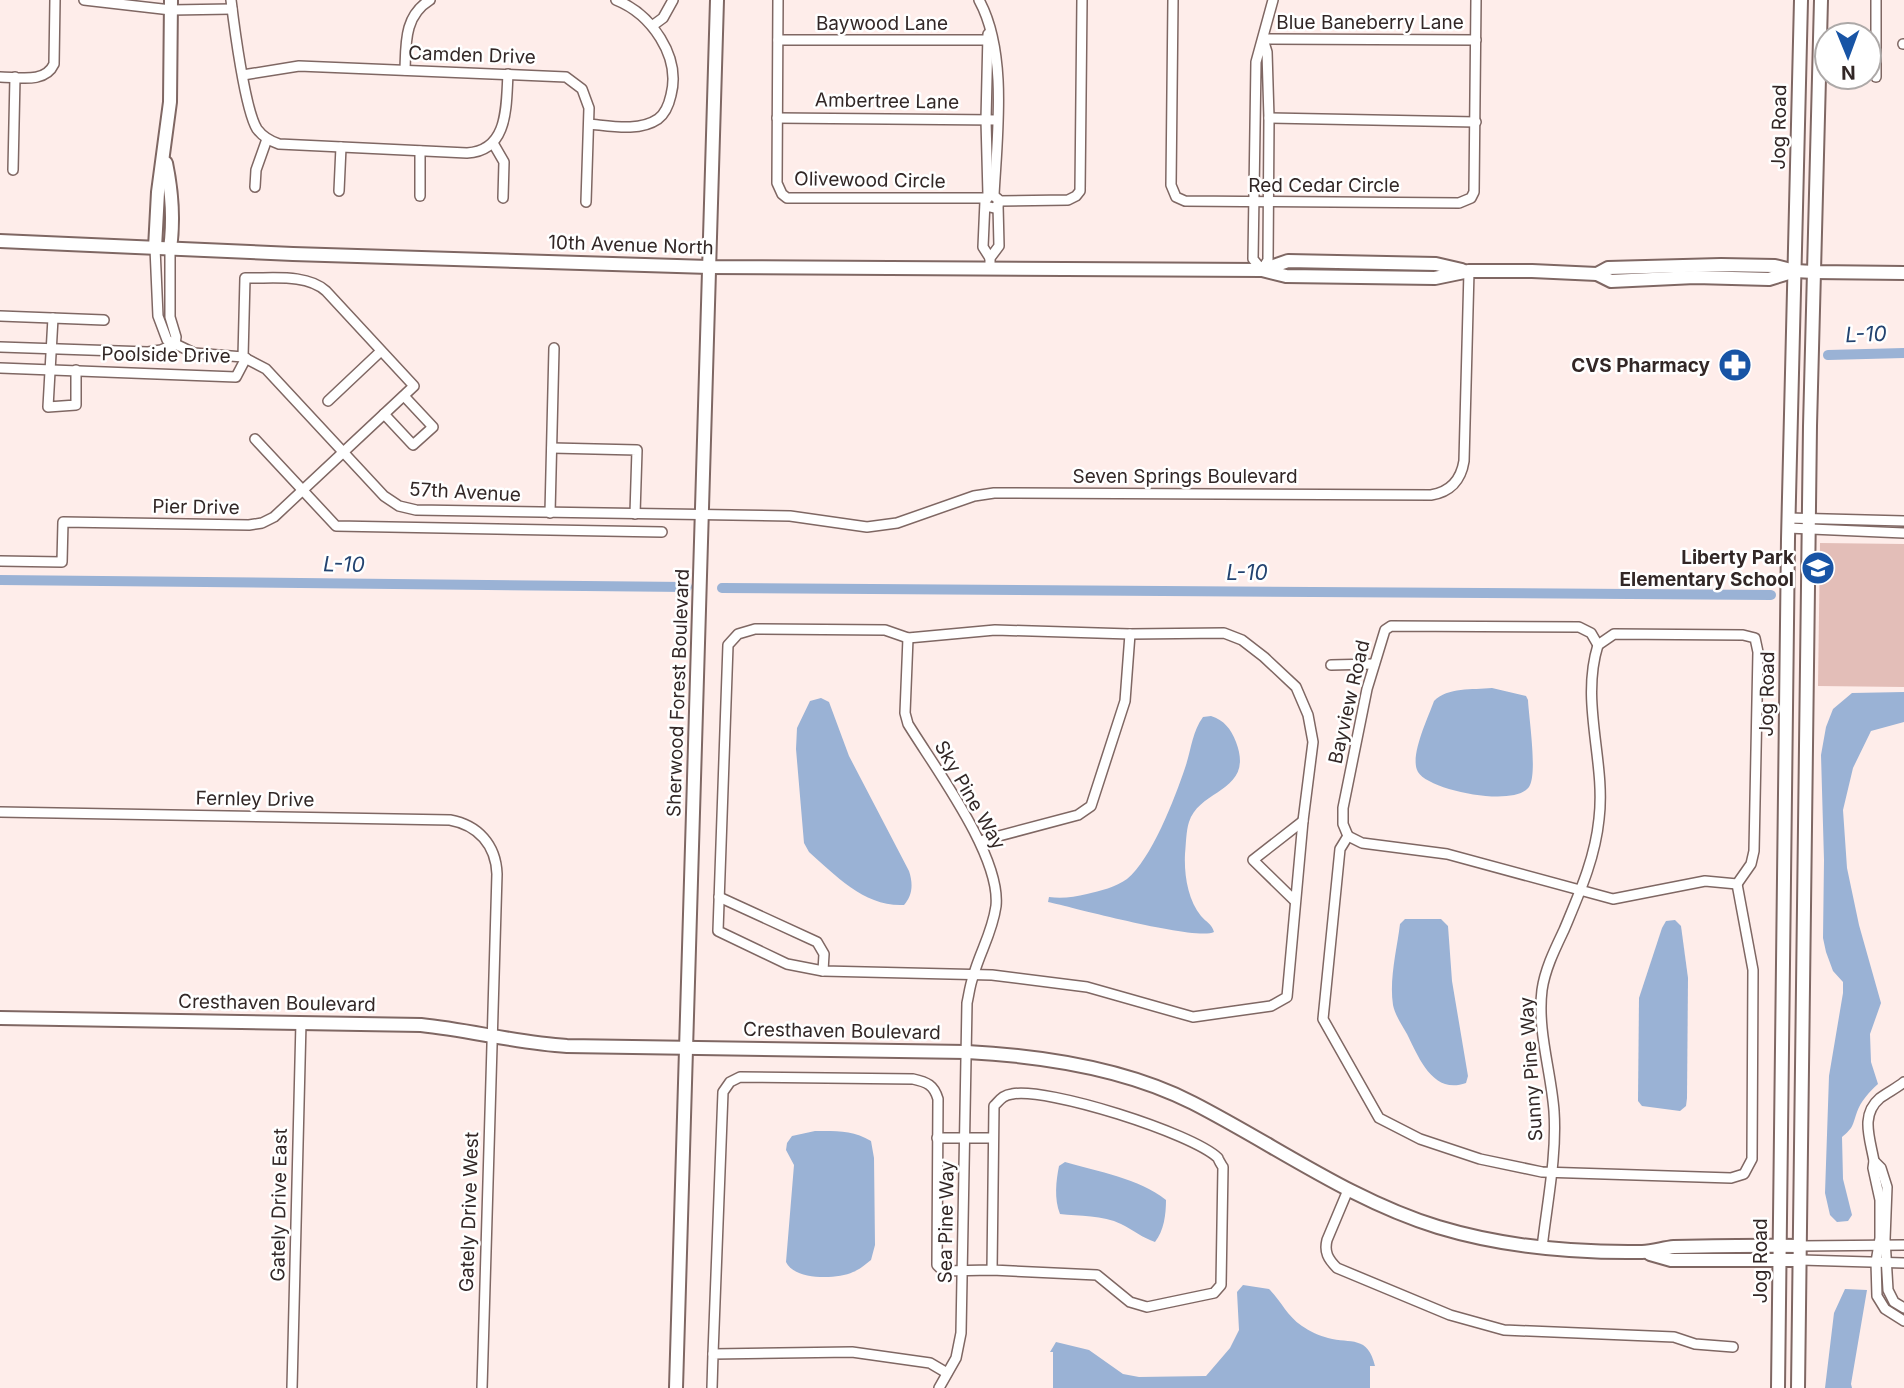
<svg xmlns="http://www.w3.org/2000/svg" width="1904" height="1388" font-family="Inter,sans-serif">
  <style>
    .green { fill: #e3beb8 }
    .water { fill: #9ab2d5 }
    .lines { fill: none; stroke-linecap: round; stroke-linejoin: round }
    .canal { stroke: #9ab2d5; stroke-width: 10 }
    .street-casing { stroke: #7f6763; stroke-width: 12 }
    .secondary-casing { stroke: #7f6763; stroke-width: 16 }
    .street { stroke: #fff; stroke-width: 9 }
    .secondary { stroke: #fff; stroke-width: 12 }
    .labels { text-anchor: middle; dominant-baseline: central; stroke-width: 5; stroke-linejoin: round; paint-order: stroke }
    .street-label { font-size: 19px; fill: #322726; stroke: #fff }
    .poi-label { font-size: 19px; font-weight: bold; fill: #322726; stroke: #fff; text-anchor: end }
    .water-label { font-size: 21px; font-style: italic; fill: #234370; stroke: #fff }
  </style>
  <rect width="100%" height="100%" fill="#feedea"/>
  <polygon class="green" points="1820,543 1904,544 1904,687 1818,686"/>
  <g class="water">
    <path d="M 1492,688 L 1526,696 L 1528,700 C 1529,719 1537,770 1530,785 C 1520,809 1429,791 1418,772 C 1409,757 1428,718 1434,701 C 1448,687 1472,690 1492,688 Z"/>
    <path d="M 1904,692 L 1904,722 L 1871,731 L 1853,768 L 1843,810 L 1847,868 L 1859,925 L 1881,1003 L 1870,1034 L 1871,1062 L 1878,1084 C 1869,1092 1861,1101 1857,1112 C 1852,1126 1854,1127 1842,1137 L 1843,1179 L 1852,1215 L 1848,1221 L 1837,1222 L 1830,1215 L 1825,1193 L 1829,1076 L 1843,993 L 1843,982 L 1833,971 L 1826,952 L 1823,938 L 1824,860 L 1821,755 L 1826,727 L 1833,709 L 1852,693 Z"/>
    <path d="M 821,698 L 829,702 L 849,756 L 909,871 C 913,883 913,895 904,905 C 865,907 836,876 809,852 L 804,843 L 796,749 L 797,728 L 810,701 Z"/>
    <path d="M 1211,716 C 1224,720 1231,729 1236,742 C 1255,792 1200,788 1189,822 C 1186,831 1186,845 1185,854 C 1184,875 1188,900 1201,916 C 1206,922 1212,924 1214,932 C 1196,941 1075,908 1048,902 L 1049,897 C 1062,899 1074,897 1087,894 C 1100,891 1116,887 1127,879 C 1151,860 1175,798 1185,768 C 1191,751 1192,732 1203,717 Z"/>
    <path d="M 1405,919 L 1441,919 L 1448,926 L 1452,981 L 1468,1076 L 1466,1083 C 1433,1095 1419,1058 1407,1034 C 1402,1025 1395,1015 1393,1005 C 1389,979 1397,949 1400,924 Z"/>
    <polygon points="1675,920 1681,926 1688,978 1687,1098 1686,1106 1680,1111 1642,1106 1638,1101 1639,998 1662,928 1666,921"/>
    <path d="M 815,1131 C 836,1131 853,1130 871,1141 L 874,1158 L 875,1245 L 871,1260 C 866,1264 859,1270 853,1272 C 836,1280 794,1280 786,1262 L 794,1165 L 786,1150 L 787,1143 L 792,1136 Z"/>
    <path d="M 1065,1162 C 1098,1172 1139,1178 1166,1200 C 1166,1214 1164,1231 1155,1242 C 1143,1238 1133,1230 1121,1224 C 1103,1215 1079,1216 1060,1214 C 1054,1199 1056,1181 1059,1166 Z"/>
    <path d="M 1243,1285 L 1269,1289 C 1282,1302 1286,1315 1302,1326 C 1309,1331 1320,1336 1328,1338 C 1351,1344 1368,1335 1375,1366 L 1370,1366 L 1370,1388 L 1053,1388 L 1053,1352 L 1050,1352 L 1056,1342 L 1089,1350 L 1123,1374 L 1139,1377 L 1206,1376 L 1230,1348 L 1239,1330 L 1237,1292 Z"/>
    <polygon points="1845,1289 1867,1290 1851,1384 1852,1388 1825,1388 1834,1313"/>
  </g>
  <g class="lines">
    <g class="canal">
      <polyline points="1828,355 1904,353"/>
      <polyline points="0,580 687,587"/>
      <polyline points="722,588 1771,595"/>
    </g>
    <defs>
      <g id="street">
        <polyline points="84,0 171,10 232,9"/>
        <path d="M 231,0 C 234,25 245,110 257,129 C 263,137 270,141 279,144 L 467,153 C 509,151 506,105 508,74"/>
        <polyline points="778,0 777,183 782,194 787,198 985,198"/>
        <path d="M 979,0 C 1008,53 997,136 994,195"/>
        <polyline points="1173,0 1171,185 1176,197 1185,201 1459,203 1471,198 1474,192 1476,0"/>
        <polyline points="652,26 663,18 673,0"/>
        <polyline points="988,34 986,120 988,195"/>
        <polyline points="1263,39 1267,52 1269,118 1268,260 1262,270 1253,259 1256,62 1273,0"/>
        <polyline points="1263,39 1476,40"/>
        <polyline points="778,40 987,40"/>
        <polyline points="1903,44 1904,44"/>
        <path d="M 405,70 C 406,43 404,16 430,0"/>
        <polyline points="243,75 299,66 566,77 582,89 589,108 586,202"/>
        <path d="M 0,77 C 18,77 45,84 54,64 L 55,0"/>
        <polyline points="1876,77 1876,0"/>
        <polyline points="777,118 997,120"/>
        <polyline points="1269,118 1476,122"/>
        <path d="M 589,124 C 611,126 639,132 658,119 C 665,114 669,104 671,95 C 681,56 651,14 616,0"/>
        <polyline points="493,143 504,162 503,198"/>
        <polyline points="13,170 15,77"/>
        <polyline points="255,187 256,170 267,139"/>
        <polyline points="339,191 341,147"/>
        <polyline points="420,196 420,151"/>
        <polyline points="999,201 1068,200 1076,196 1080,191 1082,0"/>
        <polyline points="986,206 994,208 998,205 998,199 991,194 985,201 983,247 990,258"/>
        <path d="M 155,248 L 158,316 L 167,340 L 194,353 L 243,357 L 266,369 L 384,496 L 399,506 L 416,510 L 790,516 L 867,527 L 897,523 L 974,496 L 994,493 L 1431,495 C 1450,492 1461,480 1464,461 L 1469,271"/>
        <polyline points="170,249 170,317 176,337 175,344"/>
        <polyline points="990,263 990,258 999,246 998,205"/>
        <polyline points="0,316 104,320"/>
        <polyline points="53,318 48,407 76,405 76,370"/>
        <polyline points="0,347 148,352 161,350 175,344"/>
        <polyline points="0,368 236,377 246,358"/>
        <polyline points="328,401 381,351"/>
        <polyline points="384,414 413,445 433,427 404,396"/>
        <polyline points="255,439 336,526 662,532"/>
        <polyline points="552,448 637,450 635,514"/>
        <polyline points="550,513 554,348"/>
        <polyline points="1788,518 1904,521"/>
        <polyline points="1788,528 1904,533"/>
        <path d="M 0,561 L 62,562 L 63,522 L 249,525 L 262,523 L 274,517 L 414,386 L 326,291 C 306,273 270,279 245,278 L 243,357"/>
        <polygon points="755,629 885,630 908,638 995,630 1130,634 1224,633 1242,640 1264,657 1296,687 1308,715 1313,742 1303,821 1287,997 1271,1006 1193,1017 1087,987 992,975 823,971 787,964 718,931 728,645 738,634"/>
        <path d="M 908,638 L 905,713 L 908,724 C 935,768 1001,856 996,906 C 992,934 980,951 973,977 C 970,985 969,994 967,1003 L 961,1333 L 956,1358 L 939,1388"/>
        <polyline points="1331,665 1374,664"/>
        <path d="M 0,812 L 450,820 C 478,825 496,845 497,874 L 482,1388"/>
        <polyline points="1348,836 1340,849 1323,1019 1379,1118 1420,1139 1480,1159 1542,1172 1731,1178 1744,1174 1752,1159 1753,970 1737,884"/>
        <polyline points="1348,836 1362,843 1447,854 1613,899 1705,881 1737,884 1751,864 1754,851 1758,652 1755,638 1743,635 1614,634 1598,645"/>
        <polyline points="1348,836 1343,824 1343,808 1367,689 1385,630 1391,626 1579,627 1591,633 1598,645"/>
        <polyline points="980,841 1078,815 1091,806 1125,701 1130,634"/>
        <polyline points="719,897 817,942 824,954 823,971"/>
        <polyline points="1295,901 1253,860 1303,821"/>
        <path d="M 1904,1082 C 1897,1088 1888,1092 1880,1098 C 1860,1115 1870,1138 1874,1161 L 1873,1168 L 1880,1200 L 1880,1238 L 1876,1262 L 1877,1296 L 1885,1309 L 1904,1321"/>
        <polyline points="937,1138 992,1138"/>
        <polyline points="1874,1161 1881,1168 1887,1187 1885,1239 1888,1290 1894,1302 1904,1308"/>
        <path d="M 1348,1190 L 1327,1240 C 1324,1252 1328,1259 1337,1268 L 1450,1315 L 1504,1330 L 1674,1337 L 1695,1344 L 1733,1347"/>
        <polyline points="1801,1246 1904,1245"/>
        <path d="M 1542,1248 C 1547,1203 1557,1156 1554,1111 C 1551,1071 1537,1030 1542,990 C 1545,969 1555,949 1564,930 C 1579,894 1595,859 1599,819 C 1606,761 1580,703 1598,645"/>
        <polyline points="1801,1260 1904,1263"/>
        <path d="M 713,1354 L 723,1092 L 730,1082 L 740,1077 L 913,1079 C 927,1082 934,1085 938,1099 L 937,1265 L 943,1271 L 992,1270 L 1097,1275 L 1130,1302 L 1147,1307 L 1214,1293 L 1221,1285 L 1223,1167 C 1222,1166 1218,1159 1218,1158 C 1192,1133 1047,1087 1012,1094 C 1003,1095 1000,1100 994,1106 L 992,1270"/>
        <polyline points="292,1388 301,1022"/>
        <polyline points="712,1388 713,1354 852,1352 930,1363 947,1373"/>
      </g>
      <g id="secondary">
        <path d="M 166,163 C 172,192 174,220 170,249"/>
        <polyline points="0,241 293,254 709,267 1262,270 1286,276 1435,278 1469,271 1532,271 1597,274 1611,281 1695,277 1769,279 1795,271"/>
        <polyline points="155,248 158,192 170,102 171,0"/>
        <polyline points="1262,270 1288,261 1436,264 1462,270"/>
        <polyline points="1597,274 1608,268 1721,265 1775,266 1795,271 1814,272 1904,273"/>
        <path d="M 0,1018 L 421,1025 C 470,1030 517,1043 567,1046 L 967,1052 C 1043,1056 1125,1068 1193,1103 C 1275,1145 1350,1200 1438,1227 C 1504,1247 1574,1253 1642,1252 C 1653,1252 1663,1248 1674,1247 C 1716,1246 1759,1245 1801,1246"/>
        <polyline points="1650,1254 1671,1260 1801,1260"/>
        <polyline points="676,1388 717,0"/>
        <polyline points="1778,1388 1788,539 1801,0"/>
        <polyline points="1798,1388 1810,426 1821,0"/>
      </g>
    </defs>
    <use href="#street" class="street-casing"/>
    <use href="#secondary" class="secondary-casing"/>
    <use href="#street" class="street"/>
    <use href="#secondary" class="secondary"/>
  </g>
  <defs>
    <symbol id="pharmacy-disc" viewBox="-11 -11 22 22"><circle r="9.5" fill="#1854a5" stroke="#fff"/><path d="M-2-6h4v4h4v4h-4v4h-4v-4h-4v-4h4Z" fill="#fff"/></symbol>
    <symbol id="school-disc" viewBox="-11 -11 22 22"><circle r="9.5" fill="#1854a5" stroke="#fff"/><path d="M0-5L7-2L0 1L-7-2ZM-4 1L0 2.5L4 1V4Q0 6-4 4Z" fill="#fff"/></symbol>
  </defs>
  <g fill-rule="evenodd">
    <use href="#pharmacy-disc" x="1716" y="346" width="38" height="38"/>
    <use href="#school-disc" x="1799" y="549" width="38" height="38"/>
  </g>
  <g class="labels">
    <g class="street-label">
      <text x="1370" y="22">Blue Baneberry Lane</text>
      <text x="882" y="23">Baywood Lane</text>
      <text transform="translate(472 55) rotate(2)">Camden Drive</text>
      <text transform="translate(887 101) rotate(1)">Ambertree Lane</text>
      <text transform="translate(1779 127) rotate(-89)">Jog Road</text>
      <text transform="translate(870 180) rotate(1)">Olivewood Circle</text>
      <text x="1324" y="185">Red Cedar Circle</text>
      <text transform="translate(631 245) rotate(2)">10th Avenue North</text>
      <text transform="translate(166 355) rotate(1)">Poolside Drive</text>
      <text x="1185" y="476">Seven Springs Boulevard</text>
      <text transform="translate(465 492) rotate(3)">57th Avenue</text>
      <text transform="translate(196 507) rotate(1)">Pier Drive</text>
      <text transform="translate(678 693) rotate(-88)">Sherwood Forest Boulevard</text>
      <text transform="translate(1767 694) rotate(-89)">Jog Road</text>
      <text transform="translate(1349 702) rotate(-77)">Bayview Road</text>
      <text transform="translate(970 795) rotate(60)">Sky Pine Way</text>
      <text transform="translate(255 799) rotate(1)">Fernley Drive</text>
      <text transform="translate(277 1003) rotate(1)">Cresthaven Boulevard</text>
      <text transform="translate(842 1031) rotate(1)">Cresthaven Boulevard</text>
      <text transform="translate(1531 1069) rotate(-94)">Sunny Pine Way</text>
      <text transform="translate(279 1205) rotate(-89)">Gately Drive East</text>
      <text transform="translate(469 1212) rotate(-88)">Gately Drive West</text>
      <text transform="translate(946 1222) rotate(-89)">Sea Pine Way</text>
      <text transform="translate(1760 1261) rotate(-90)">Jog Road</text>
    </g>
    <g class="poi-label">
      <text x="1710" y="365">CVS Pharmacy</text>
      <text x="1794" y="557">Liberty Park<tspan x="1794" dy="22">Elementary School</tspan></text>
    </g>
    <g class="water-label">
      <text transform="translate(1866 334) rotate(-2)">L-10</text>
      <text transform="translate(344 564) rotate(1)">L-10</text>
      <text x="1247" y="572">L-10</text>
    </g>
  </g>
  <g transform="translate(1848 56) rotate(179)"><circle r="33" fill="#ffffff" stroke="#ada9a8" stroke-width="2"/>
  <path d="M0-5L12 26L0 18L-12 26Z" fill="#1854a5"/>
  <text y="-10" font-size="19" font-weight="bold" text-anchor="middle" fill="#322726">N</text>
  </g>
</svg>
